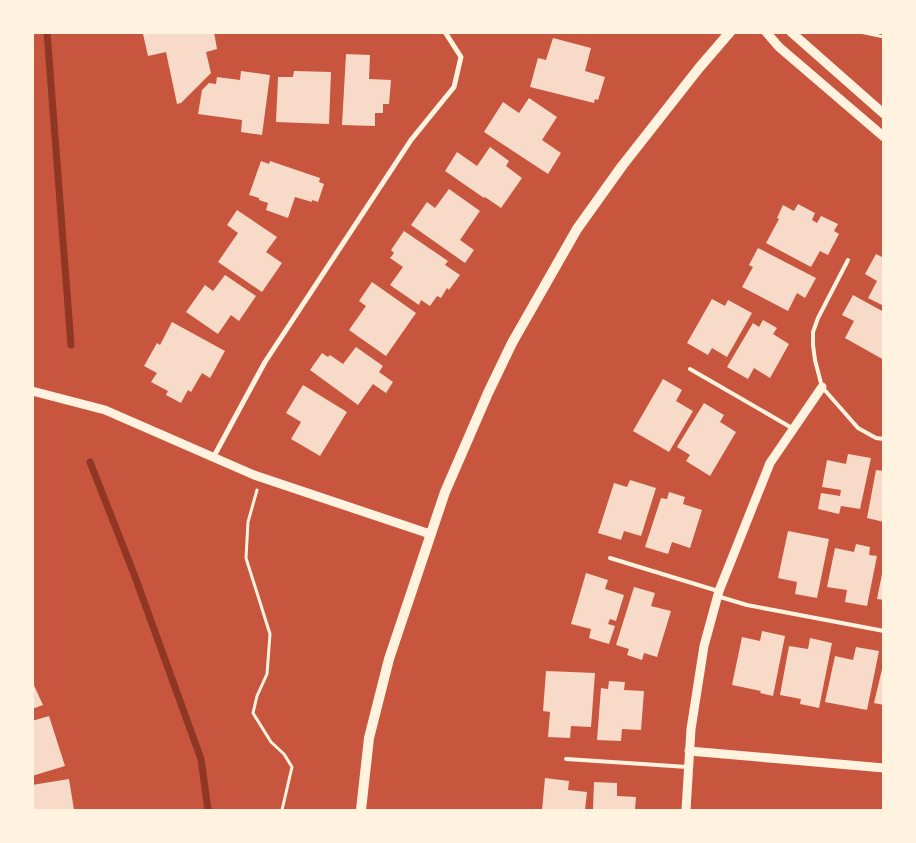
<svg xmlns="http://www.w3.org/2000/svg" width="916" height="843" font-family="Raleway,sans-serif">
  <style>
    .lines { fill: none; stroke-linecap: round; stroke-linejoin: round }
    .stream { stroke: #8f3625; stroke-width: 7 }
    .building { fill: #f7dbc8 }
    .path { stroke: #fff3e0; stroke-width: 3 }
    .service { stroke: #fff3e0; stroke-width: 4 }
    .minor { stroke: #fff3e0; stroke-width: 5 }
    .tertiary { stroke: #fff3e0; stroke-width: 9 }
    .secondary { stroke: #fff3e0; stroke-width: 10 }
  </style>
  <rect width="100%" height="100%" fill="#c8553d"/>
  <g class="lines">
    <g class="stream">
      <polyline points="47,32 71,345"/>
      <polyline points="90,462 134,574 201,759 208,810"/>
    </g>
  </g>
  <g class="building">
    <polygon points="151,32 214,32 217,49 206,52 211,73 181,103 177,104 166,52 148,56 143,34"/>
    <polygon points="553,38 591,48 585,71 605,77 598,100 595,99 594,103 530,87 538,58 546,60"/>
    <polygon points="346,54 370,55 369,79 391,80 389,104 383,104 383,113 375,113 375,126 342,125"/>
    <polygon points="241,71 270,75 262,135 241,132 242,120 198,114 202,90 209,83 216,84 217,77 240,80"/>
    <polygon points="294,71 331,72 329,124 276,122 278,77 293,77"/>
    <polygon points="529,98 557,117 542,140 561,153 548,174 484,132 503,102 519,113"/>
    <polygon points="490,147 509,161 506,166 522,178 501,208 485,197 484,198 445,171 457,152 477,166"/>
    <polygon points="261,161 269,164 270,161 320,178 319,182 324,184 318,202 312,200 312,202 295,197 288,218 266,210 268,203 259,200 259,198 249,195"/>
    <polygon points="449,189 480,211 460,240 474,250 465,263 411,225 427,202 435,208"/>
    <polygon points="798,204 815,213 812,220 817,223 821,216 838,224 834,231 839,234 828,255 820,251 811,267 766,243 779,219 777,218 783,205 794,211"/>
    <polygon points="237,210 277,237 266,252 282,263 262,292 218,262 238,233 227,225"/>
    <polygon points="404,231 448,261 445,265 460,275 449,290 447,288 441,298 437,296 430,306 421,300 419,305 390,285 403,267 390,258 394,253 391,250"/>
    <polygon points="758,248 816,278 805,298 797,293 788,311 742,287 753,267 749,265"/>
    <polygon points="876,254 884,258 884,306 868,298 877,281 865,274"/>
    <polygon points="225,275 256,296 239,321 231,315 218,334 186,312 205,285 213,291"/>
    <polygon points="372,282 416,313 386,356 349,330 366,306 359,301"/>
    <polygon points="853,295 884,312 884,360 845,338 854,321 842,315"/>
    <polygon points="712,299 725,306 728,300 752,313 727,357 712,348 708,355 687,343"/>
    <polygon points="763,320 777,328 773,334 789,344 770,378 754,368 748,379 727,367 753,323 759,327"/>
    <polygon points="172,322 225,351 210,378 202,373 191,392 188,390 181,403 166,395 168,391 151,382 157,373 144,366 157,343 160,345"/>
    <polygon points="356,347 383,366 379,372 393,382 386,393 373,384 358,405 310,370 322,353 328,357 330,355 343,364"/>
    <polygon points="663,379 682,390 676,401 693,411 669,452 633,431"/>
    <polygon points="303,385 347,412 320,456 291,439 301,422 286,413"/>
    <polygon points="704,403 724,415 720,422 736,432 710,476 686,461 690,455 677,447"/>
    <polygon points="848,454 871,458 860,509 841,506 839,514 818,509 821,493 840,496 841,490 822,487 827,460 846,464"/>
    <polygon points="876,470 884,471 884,522 867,518"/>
    <polygon points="630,480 656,488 641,536 624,531 621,540 598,533 614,483 627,487"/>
    <polygon points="669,492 685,497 683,504 702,510 690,548 672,542 668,554 645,547 661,498 667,499"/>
    <polygon points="788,531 829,539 817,598 795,594 797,582 778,578"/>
    <polygon points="856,544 870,547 869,555 877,556 867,606 845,602 847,590 827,587 835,548 854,552"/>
    <polygon points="883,569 884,569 884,600 877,599"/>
    <polygon points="586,573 608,580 605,589 624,595 616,621 610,619 608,624 615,626 609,644 589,638 591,629 571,624"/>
    <polygon points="634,587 655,593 651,606 671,611 657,657 644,653 642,660 627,655 629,649 616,645"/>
    <polygon points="762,631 785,636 773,696 760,693 761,691 732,685 742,637 760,641"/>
    <polygon points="810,638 832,643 819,708 800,704 801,699 780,695 789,646 808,649"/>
    <polygon points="856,647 879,651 867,710 825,702 835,656 853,660"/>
    <polygon points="883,665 884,665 884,705 874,703"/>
    <polygon points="546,671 595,673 591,727 571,726 570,738 548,737 550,712 543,711"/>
    <polygon points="32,681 43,705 32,709"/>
    <polygon points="609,681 625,682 624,690 644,691 641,730 622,729 621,741 597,740 601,688 608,689"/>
    <polygon points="49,716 65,766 32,776 32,721"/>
    <polygon points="545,778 569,781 568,790 587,792 585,810 542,810"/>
    <polygon points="69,779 74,810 32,810 32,785"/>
    <polygon points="594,782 617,783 617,796 636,797 635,810 593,810"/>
  </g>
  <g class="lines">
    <g class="path">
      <polyline points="860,32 884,37"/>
      <polyline points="257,490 248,522 246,558 270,634 267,674 257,696 253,713 271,742 284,754 292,767 282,810"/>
    </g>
    <g class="service">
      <polyline points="848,260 818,318 813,332 813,345 815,360 822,387 858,428 876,438 884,439"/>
      <polyline points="690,369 792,428"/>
      <polyline points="610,558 718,591"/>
      <polyline points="717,596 747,605 884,631"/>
      <polyline points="566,759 688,767"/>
    </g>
    <polyline class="minor" points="213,458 265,362 411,140 454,87 461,57 445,32"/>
    <g class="tertiary">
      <polyline points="766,32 779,47 884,137"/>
      <polyline points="791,32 884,114"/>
      <polyline points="32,391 105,410 254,475 430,534"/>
      <polyline points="689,751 884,768"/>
      <polyline points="686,810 691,729 704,646 719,591 770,463 822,387"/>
    </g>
    <polyline class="secondary" points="361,810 369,738 389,659 445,492 488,393 512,343 577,229 622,166 699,68 730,32"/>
  </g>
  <rect width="916" height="843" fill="none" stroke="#fff3e0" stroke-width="68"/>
</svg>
